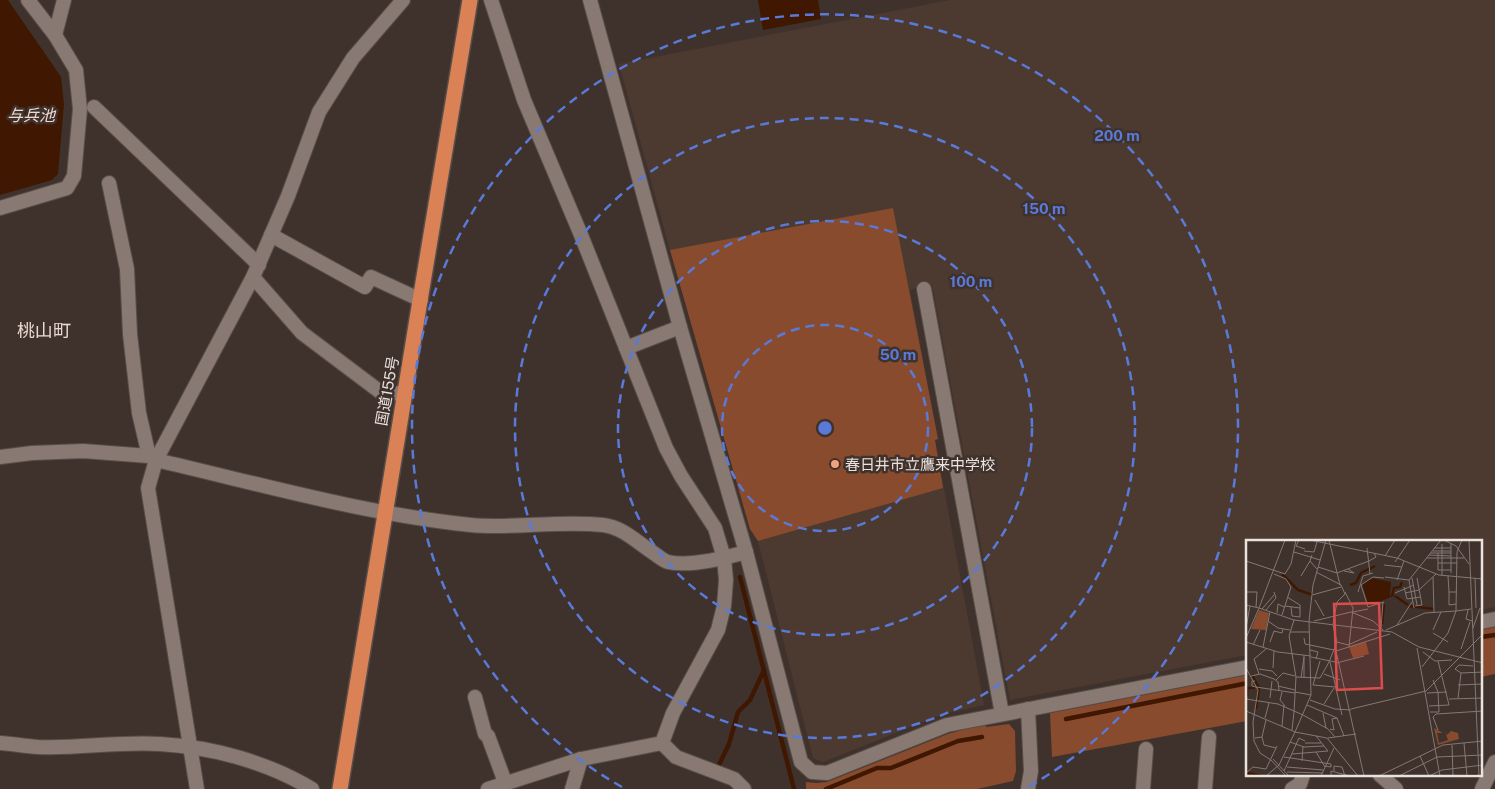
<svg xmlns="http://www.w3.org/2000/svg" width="1495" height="789" font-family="'Public Sans','Noto Sans JP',sans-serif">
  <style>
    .built { fill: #4c3a31 }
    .green { fill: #894b2d }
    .water { fill: #401701 }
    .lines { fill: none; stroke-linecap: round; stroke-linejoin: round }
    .stream { stroke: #401701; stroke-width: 4.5 }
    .minor-casing { stroke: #584e49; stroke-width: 16 }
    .highway-casing { stroke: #584e49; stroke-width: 18 }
    .minor { stroke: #887973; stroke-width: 14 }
    .highway { stroke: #da8156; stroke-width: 15 }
    .ring { fill: none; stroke: #5a7ada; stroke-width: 2.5; stroke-dasharray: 9 6 }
    .poi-dot { fill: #f1a17c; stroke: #3f322d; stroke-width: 2 }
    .labels { text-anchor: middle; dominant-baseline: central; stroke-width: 5; stroke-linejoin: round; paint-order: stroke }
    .street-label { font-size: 15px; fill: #eae2de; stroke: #3f322d }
    .poi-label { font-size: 15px; fill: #eae2de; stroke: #3f322d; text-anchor: start }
    .water-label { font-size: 16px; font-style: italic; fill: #efd8cd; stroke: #3f322d }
    .quarter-label { font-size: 18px; fill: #e9d9d1; stroke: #3f322d }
    .inset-river { fill: none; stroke: #401701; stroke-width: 2.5 }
    .inset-road { fill: none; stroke: #837874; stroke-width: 1 }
    .view { fill: #da4d4c; fill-opacity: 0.15; stroke: #da4d4c; stroke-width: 2.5 }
    .inset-edge { fill: none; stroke: #eae2de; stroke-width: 2.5 }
    .centre { fill: #5a7ada; stroke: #3f322d; stroke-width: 2.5 }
    .ring-label { font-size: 15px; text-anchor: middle; font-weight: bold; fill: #5a7ada; stroke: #3f322d; stroke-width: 5; stroke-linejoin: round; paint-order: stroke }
  </style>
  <rect width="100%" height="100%" fill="#3f322d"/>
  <polygon class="built" points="950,0 1495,0 1495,607 1481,610 1481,542 1248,542 1247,655 1010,700 932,284 910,290 938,439 935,440 984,705 943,714 823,762 813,758 758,541 750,529 670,250 619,64"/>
  <g class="green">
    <polygon points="893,208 938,439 935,440 943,488 758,541 750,529 670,250"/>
    <polygon points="1495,627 1495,674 1481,677 1481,630"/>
    <polygon points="1247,675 1247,721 1052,757 1050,713"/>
    <polygon points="985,723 986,727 1009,724 1015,731 1016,771 1013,781 977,789 806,789 806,782 816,783 827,782 948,734"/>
  </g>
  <g class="water">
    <polygon points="0,0 8,0 61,77 64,104 58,174 52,180 0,195"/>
    <polygon points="758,0 818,0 821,19 763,30"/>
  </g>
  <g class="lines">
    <g class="stream">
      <polyline points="740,577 794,789"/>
      <polyline points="1481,637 1495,635"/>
      <polyline points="1066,719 1248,683"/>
      <polyline points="718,767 729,744 738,712 750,700 764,670"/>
      <polyline points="826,789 877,768 891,768 958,741 982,737"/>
    </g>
    <defs>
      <g id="minor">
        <polyline points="491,0 524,100 581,235 666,448 681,476 715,528 724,558 726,580 724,606 718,630 673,713 662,743"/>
        <polyline points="590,0 680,327 746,552 801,762 812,772 827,773 947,725 1248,667"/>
        <polyline points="55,35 64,0"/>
        <polyline points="94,107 259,265"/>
        <polyline points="109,183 127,269 130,334 139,413 149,456"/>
        <polyline points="0,208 67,188 74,176 80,109 76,70 55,35 28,0"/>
        <polyline points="271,235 365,287 371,277 421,300"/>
        <polyline points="253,277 302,333 383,394 404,393"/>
        <polyline points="924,289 1002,714"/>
        <polyline points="626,348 680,327"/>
        <path d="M 0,457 L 32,453 L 83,451 L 149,456 L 156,460 C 260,484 364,514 471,525 C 515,529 559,520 603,525 C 623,527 639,544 655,554 C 659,557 664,561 668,562 C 690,567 725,558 746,552"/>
        <polyline points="1481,622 1495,619"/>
        <polyline points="475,697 485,734 488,736 505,782"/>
        <polyline points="1028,709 1031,771 1028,789"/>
        <path d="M 0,743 C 13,744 25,746 38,747 C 78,749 119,741 160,744 C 212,747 267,762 312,789"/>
        <polyline points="1380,775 1396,789"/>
        <polyline points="197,789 148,488 156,460 253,277 288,196 319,112 353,58 403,0"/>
        <polyline points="488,789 581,759 662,743 676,757 734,779 744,789"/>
        <polyline points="572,789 581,759"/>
        <polyline points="1143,789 1146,749"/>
        <polyline points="1205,789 1209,737"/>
        <polyline points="1292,789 1300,784 1303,775"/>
        <polyline points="1482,789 1495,762"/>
      </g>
      <path id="highway" d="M 340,789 C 381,526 427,263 470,0"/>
    </defs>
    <use href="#minor" class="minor-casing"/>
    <use href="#highway" class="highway-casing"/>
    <use href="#minor" class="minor"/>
    <use href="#highway" class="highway"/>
  </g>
  <g class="ring">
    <circle cx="825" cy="428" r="103"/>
    <circle cx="825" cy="428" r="207"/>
    <circle cx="825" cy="428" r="310"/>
    <path d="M622 787A413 413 0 1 1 1028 787"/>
  </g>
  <circle class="poi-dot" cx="835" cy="464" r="5"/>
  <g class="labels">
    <g class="street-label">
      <text transform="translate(387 391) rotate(-80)">国道155号</text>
    </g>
    <g class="poi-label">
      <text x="845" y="464">春日井市立鷹来中学校</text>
    </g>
    <g class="water-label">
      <text x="31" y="115">与兵池</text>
    </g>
    <g class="quarter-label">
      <text x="44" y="330">桃山町</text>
    </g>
  </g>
  <g transform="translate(1246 540)">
    <rect width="236" height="236" fill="#3f322d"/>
    <path d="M 13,70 L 23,73 L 20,90 L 5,89 ZM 120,102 L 123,114 L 107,118 L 103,107 ZM 188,188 L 197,193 L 191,193 L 193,203 L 202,200 L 199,191 L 201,195 L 205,191 L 212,193 L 213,199 L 192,205 Z" fill="#894b2d"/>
    <path d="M 126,38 L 145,42 L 144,56 L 150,55 L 123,66 L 116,44 Z" fill="#401701"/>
    <path class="inset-river" d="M 36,34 L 52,50 L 67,55M 104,45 L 110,43 L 115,33 L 129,26M 146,56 L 148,48 L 154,47 L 156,42M 149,56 L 162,65M 163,66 L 188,69M 136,84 L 138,64M 6,135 L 13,148 L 10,169M 1,156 L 1,148 L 9,148M 1,233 L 16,236M 210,236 L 231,235"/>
    <path class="inset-road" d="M 39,0 L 13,68 L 48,80 L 146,92 L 173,107 L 237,123M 53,0 L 50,6 L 59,9M 64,0 L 151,18 L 193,35 L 237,39M 83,0 L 94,45M 198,0 L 210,6 L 223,24M 223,0 L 233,236M 121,8 L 124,34M 188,8 L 205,8M 58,11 L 68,12 L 71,2M 187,11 L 205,11M 48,12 L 74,20M 185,13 L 205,13M 192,13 L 192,30 L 205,30M 66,15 L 64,21 L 71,29M 183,15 L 205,16M 139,16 L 149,0M 181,18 L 218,18M 0,21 L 39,34 L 45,24 L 50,0M 149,22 L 164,0M 192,23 L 211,23M 138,25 L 156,27M 72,27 L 91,33 L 123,21 L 130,17 L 128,13M 98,31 L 108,33 L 102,29M 70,32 L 95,45 L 99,54 L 91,62 L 87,84M 205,33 L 205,4M 28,34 L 40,39 L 45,47 L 36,75M 55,36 L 64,21M 196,36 L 196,4M 202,36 L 203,52M 139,37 L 163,40 L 195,0M 187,37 L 188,72M 138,38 L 127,37 L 115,45 L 122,67 L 138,62M 166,38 L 171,65M 229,38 L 230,68M 151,40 L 158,21M 163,40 L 168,68M 158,47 L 161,59 L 174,57M 0,52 L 11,52 L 10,67M 99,52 L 107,68 L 103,107M 112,52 L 117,36 L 127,33M 149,53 L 168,45M 159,53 L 173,50 L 190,34M 66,55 L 95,47M 41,57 L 54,65 L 54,77 L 46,76 L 45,67M 69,60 L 78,76M 210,64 L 203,65 L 203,52 L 211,52M 0,65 L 13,68 L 0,98M 39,66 L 54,68M 169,66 L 176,65 L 171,38M 16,69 L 28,55M 20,70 L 30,58 L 28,52M 222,70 L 220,79 L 226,81M 210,71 L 225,69M 107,72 L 122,69M 31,73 L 32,64 L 38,67M 48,80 L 43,96 L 50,137 L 48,172M 22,81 L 32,88 L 44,90M 68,81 L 105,72 L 127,81 L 137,90M 151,85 L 166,62M 0,88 L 4,66M 135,88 L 137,62M 227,88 L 234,68M 140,90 L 179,73 L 210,71M 187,90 L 195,72M 44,92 L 63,92M 187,93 L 202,102M 58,98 L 59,104 L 88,110M 0,102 L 32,112 L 65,116M 24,102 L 28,91 L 36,93 L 37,89M 91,102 L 102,105 L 131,92M 7,105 L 14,90M 17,107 L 24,72M 171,108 L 194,236M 215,109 L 224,82M 64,110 L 72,112 L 70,119M 177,112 L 189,121 L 206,120M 65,117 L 94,123M 8,119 L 20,109M 8,119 L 13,134M 83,122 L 91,102 L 87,85M 84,122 L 96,175M 94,122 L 118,116M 227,126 L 213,125 L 209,129 L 215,133 L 237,132M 176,127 L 202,93 L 210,71 L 211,12 L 216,0M 0,128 L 12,150 L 7,182 L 8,201 L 14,213 L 25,220 L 40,236M 27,128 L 28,111M 13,129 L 26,131 L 31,136M 78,134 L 94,140M 5,136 L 14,134 L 28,139 L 32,142 L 33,150M 50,137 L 74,138 L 83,122M 55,138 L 58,117M 58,138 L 58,115M 30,140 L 37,133 L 49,136M 9,141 L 6,141 L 6,146 L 10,147 L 49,153M 67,145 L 74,121M 67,145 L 89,147M 212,145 L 237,144M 32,146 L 49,150M 36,152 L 34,160 L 39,166M 49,152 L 65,155M 181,153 L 201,152M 24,158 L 26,141M 212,158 L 215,133M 0,159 L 32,164 L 57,175 L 82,189 L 89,197M 203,159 L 237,158M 64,160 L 89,169 L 105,170M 78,164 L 88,148M 61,165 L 91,178 L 98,196M 183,166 L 203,165 L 192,121M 105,169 L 180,151 L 237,94M 0,171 L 49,192 L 81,198 L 112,236M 184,172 L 193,172 L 192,152 L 187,140M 77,173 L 80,188M 19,178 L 23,163M 36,186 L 38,165M 84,189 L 88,190 L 86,179 L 91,178M 46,190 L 48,172M 192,190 L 187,177 L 190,174 L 237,171M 49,192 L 65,155 L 63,81 L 67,45 L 80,0M 70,196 L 82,211M 16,197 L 20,180M 9,198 L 16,197 L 18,205 L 30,208M 82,198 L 110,194M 44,202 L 58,207 L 78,206M 59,203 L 75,203M 218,203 L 221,236M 206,205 L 207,236M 70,212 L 79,227M 46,214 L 82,211M 174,216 L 183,236 L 196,230 L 237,225M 38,217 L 85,224 L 85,227 L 79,226M 27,219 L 43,236M 56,221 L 57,206M 41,227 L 77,230M 38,231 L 53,198 L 59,201M 88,231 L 88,226 L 96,227 L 99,236M 41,232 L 76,233M 0,233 L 7,227 L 20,229 L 31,206M 20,236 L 33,225 L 49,192M 75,236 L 88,208M 85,236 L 85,231 L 104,236M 118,236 L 90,111 L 144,94M 133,236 L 197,205 L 237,201M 153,236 L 191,217 L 237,215"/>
    <path class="view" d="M 133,63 L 136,148 L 91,150 L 88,64 Z"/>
    <rect width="236" height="236" class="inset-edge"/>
  </g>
  <circle cx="825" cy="428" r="8" class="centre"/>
  <g class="ring-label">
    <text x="1117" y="141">200 m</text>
    <text x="1044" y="214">150 m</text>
    <text x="971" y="287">100 m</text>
    <text x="898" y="360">50 m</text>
  </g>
</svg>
